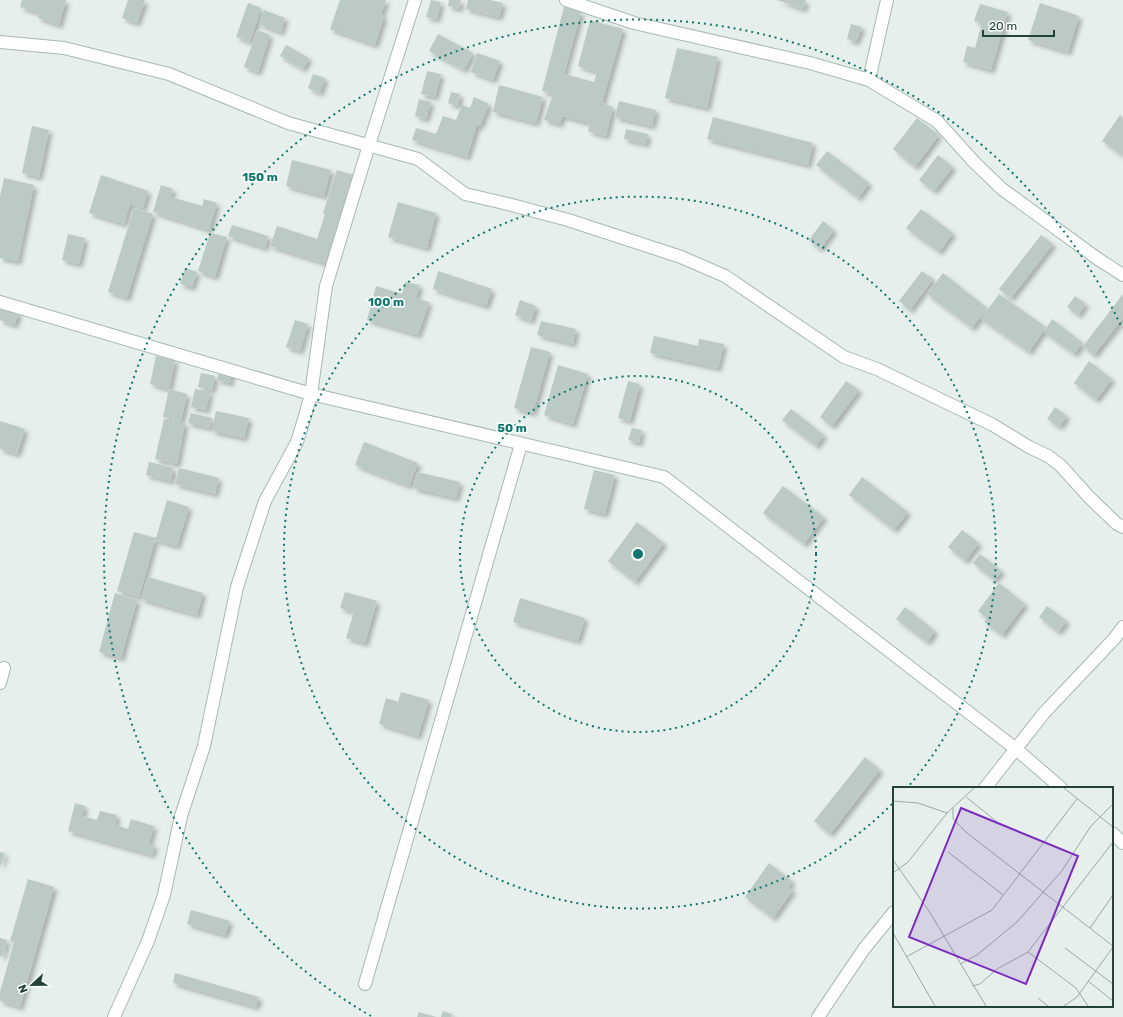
<svg xmlns="http://www.w3.org/2000/svg" width="1123" height="1017" font-family="Rubik,sans-serif">
  <style>
    .building { fill: #bbcac4; filter: url(#shadow) }
    .lines { fill: none; stroke-linecap: round; stroke-linejoin: round }
    .minor-casing { stroke: #a8b8b2; stroke-width: 14 }
    .minor { stroke: #fff; stroke-width: 12 }
    .ring { fill: none; stroke: #0f766e; stroke-width: 2; stroke-dasharray: 2 4 }
    .inset-road { fill: none; stroke: #98aaa4; stroke-width: 1 }
    .view { fill: #7b2cbf; fill-opacity: 0.15; stroke: #7b2cbf; stroke-width: 2 }
    .inset-edge { fill: none; stroke: #24423a; stroke-width: 2 }
    .centre { fill: #0f766e; stroke: #f7fbf9; stroke-width: 2 }
    .ring-label { font-size: 12px; text-anchor: middle; font-weight: bold; fill: #0f766e; stroke: #f7fbf9; stroke-width: 3.5; stroke-linejoin: round; paint-order: stroke }
  </style>
  <defs>
    <filter id="shadow"><feDropShadow dx="3.5" dy="3.5" stdDeviation="2" flood-color="#0004"/></filter>
  </defs>
  <rect width="100%" height="100%" fill="#e6efeb"/>
  <g class="building">
    <polygon points="22,0 66,0 59,25 38,18 39,13 20,7"/>
    <polygon points="128,0 145,0 137,23 122,18"/>
    <polygon points="340,0 386,0 381,15 384,16 375,45 330,29"/>
    <polygon points="431,0 441,2 437,19 426,17"/>
    <polygon points="449,0 461,0 459,9 448,6"/>
    <polygon points="468,0 490,0 503,3 499,17 466,9"/>
    <polygon points="777,0 806,0 803,9"/>
    <polygon points="248,3 261,8 250,42 236,37"/>
    <polygon points="1040,3 1079,16 1068,52 1028,40"/>
    <polygon points="980,4 1008,12 991,70 963,62 967,46 975,48 982,23 974,21"/>
    <polygon points="564,7 581,12 564,74 594,82 597,72 578,66 590,20 623,29 602,103 613,107 606,136 588,131 590,123 562,116 560,124 544,120 553,94 542,91"/>
    <polygon points="264,10 285,18 281,32 259,24"/>
    <polygon points="851,24 862,27 856,42 847,39"/>
    <polygon points="257,30 270,35 258,72 244,67"/>
    <polygon points="438,34 473,53 464,70 429,51"/>
    <polygon points="286,45 309,58 303,69 280,56"/>
    <polygon points="677,48 718,57 707,108 665,98"/>
    <polygon points="477,53 500,61 493,80 471,72"/>
    <polygon points="427,71 441,74 435,97 421,94"/>
    <polygon points="313,74 325,78 320,93 308,88"/>
    <polygon points="499,85 543,97 536,123 493,112"/>
    <polygon points="451,92 460,94 458,106 448,103"/>
    <polygon points="474,97 489,104 480,126 477,125 467,157 412,140 416,128 436,134 443,116 456,120 462,105 470,108"/>
    <polygon points="419,99 431,102 426,119 415,116"/>
    <polygon points="619,101 656,110 652,126 615,117"/>
    <polygon points="1120,115 1123,118 1123,156 1102,141"/>
    <polygon points="713,117 813,143 808,165 707,139"/>
    <polygon points="917,118 939,135 915,167 893,149"/>
    <polygon points="32,126 49,130 39,177 22,173"/>
    <polygon points="626,129 648,134 646,144 624,139"/>
    <polygon points="827,151 869,183 858,198 816,165"/>
    <polygon points="938,155 953,167 934,191 919,180"/>
    <polygon points="292,160 331,170 324,196 286,186"/>
    <polygon points="337,170 354,175 326,263 324,262 324,263 270,246 277,226 317,239 325,214 323,213"/>
    <polygon points="101,175 148,191 143,208 130,204 124,224 89,213"/>
    <polygon points="4,178 34,185 18,261 0,258 0,196"/>
    <polygon points="161,185 173,189 171,197 202,206 204,199 217,203 209,230 153,212"/>
    <polygon points="398,202 436,213 427,248 388,237"/>
    <polygon points="134,208 153,214 127,298 108,292"/>
    <polygon points="921,209 953,233 939,252 906,228"/>
    <polygon points="823,221 834,230 820,249 809,240"/>
    <polygon points="232,225 268,236 265,248 228,236"/>
    <polygon points="210,233 227,237 215,277 198,271"/>
    <polygon points="68,234 85,238 79,264 62,260"/>
    <polygon points="1041,235 1053,244 1011,298 999,289"/>
    <polygon points="185,268 197,272 192,287 180,284"/>
    <polygon points="438,271 492,289 486,306 433,289"/>
    <polygon points="922,271 933,279 910,310 899,301"/>
    <polygon points="943,273 987,308 972,328 927,294"/>
    <polygon points="405,282 420,285 416,298 429,302 418,335 367,320 376,286 402,294"/>
    <polygon points="999,294 1046,327 1029,352 981,319"/>
    <polygon points="1123,294 1123,318 1094,355 1083,346"/>
    <polygon points="1075,296 1086,304 1078,315 1067,307"/>
    <polygon points="520,300 536,306 531,321 515,315"/>
    <polygon points="0,306 19,313 14,325 0,320"/>
    <polygon points="1052,319 1083,343 1074,354 1044,332"/>
    <polygon points="295,320 308,324 300,351 286,347"/>
    <polygon points="541,321 576,329 573,344 537,335"/>
    <polygon points="654,336 698,346 699,339 724,344 718,368 650,353"/>
    <polygon points="531,347 550,352 533,413 514,408"/>
    <polygon points="156,356 175,360 169,389 150,384"/>
    <polygon points="1089,361 1112,379 1096,400 1074,383"/>
    <polygon points="558,365 588,374 573,424 544,415"/>
    <polygon points="220,368 232,371 230,383 217,380"/>
    <polygon points="201,373 215,376 212,390 198,387"/>
    <polygon points="628,381 640,384 630,421 618,418"/>
    <polygon points="846,381 859,390 832,426 820,417"/>
    <polygon points="169,389 187,394 181,421 163,417"/>
    <polygon points="195,389 210,392 206,410 191,407"/>
    <polygon points="1055,407 1067,416 1059,427 1047,419"/>
    <polygon points="791,409 824,435 816,446 782,420"/>
    <polygon points="216,411 249,418 244,438 212,431"/>
    <polygon points="191,413 212,418 210,428 188,423"/>
    <polygon points="164,419 185,423 177,464 155,459"/>
    <polygon points="0,421 25,429 17,454 0,449"/>
    <polygon points="632,428 642,430 639,443 628,440"/>
    <polygon points="364,442 418,463 409,486 355,465"/>
    <polygon points="149,462 173,468 171,481 146,475"/>
    <polygon points="179,468 219,478 215,494 175,484"/>
    <polygon points="594,470 615,475 605,514 584,509"/>
    <polygon points="417,472 460,482 456,498 413,488"/>
    <polygon points="862,477 908,512 894,530 849,495"/>
    <polygon points="783,486 824,517 804,544 763,513"/>
    <polygon points="167,500 189,507 177,546 155,540 139,597 117,591 134,532 156,538"/>
    <polygon points="637,522 664,543 635,582 608,561"/>
    <polygon points="962,530 979,543 965,561 948,547"/>
    <polygon points="980,554 1002,571 994,580 973,563"/>
    <polygon points="148,577 203,593 197,615 141,599"/>
    <polygon points="999,583 1025,604 1002,635 984,622 987,618 978,611"/>
    <polygon points="345,592 377,601 365,643 346,638 354,612 340,608"/>
    <polygon points="115,593 137,600 121,658 99,652"/>
    <polygon points="520,598 585,618 578,641 513,622"/>
    <polygon points="1047,606 1067,621 1058,632 1039,617"/>
    <polygon points="905,607 935,631 927,642 896,619"/>
    <polygon points="401,692 429,700 418,736 379,724 386,698 398,702"/>
    <polygon points="865,757 880,770 830,834 814,821"/>
    <polygon points="75,803 85,806 82,816 97,820 100,811 117,815 115,825 128,829 131,819 154,826 149,844 155,845 152,855 68,831"/>
    <polygon points="0,852 5,853 0,868"/>
    <polygon points="769,863 792,881 788,887 793,890 773,918 745,897"/>
    <polygon points="28,879 54,887 20,1007 0,1001 0,992 14,942 10,941"/>
    <polygon points="191,910 230,921 225,935 187,924"/>
    <polygon points="0,938 7,940 2,957 0,956"/>
    <polygon points="175,973 259,997 256,1007 173,983"/>
    <polygon points="443,1011 452,1014 451,1017 441,1017"/>
    <polygon points="419,1012 436,1017 417,1017"/>
  </g>
  <g class="lines">
    <defs>
      <g id="minor">
        <polyline points="566,0 634,23 810,63 869,80 937,121 974,162 1002,189 1098,259 1123,275"/>
        <polyline points="0,42 64,48 169,74 288,123 418,159 465,194 508,204 568,220 681,257 725,276 844,357 877,369 993,425 1029,447 1048,456 1060,465 1089,497 1117,524 1123,527"/>
        <polyline points="869,80 887,0"/>
        <polyline points="0,302 311,394 664,477 1016,749 1061,788"/>
        <polyline points="0,683 4,668"/>
        <polyline points="985,788 1044,713 1114,639 1123,627"/>
        <polyline points="1112,833 1123,843"/>
        <polyline points="365,984 521,444"/>
        <polyline points="114,1017 148,941 164,895 181,816 204,746 237,587 265,501 297,442 305,416 311,394 326,286 369,145 415,0"/>
        <polyline points="818,1017 864,949 894,912"/>
      </g>
    </defs>
    <use href="#minor" class="minor-casing"/>
    <use href="#minor" class="minor"/>
  </g>
  <g class="ring">
    <circle cx="638" cy="554" r="178"/>
    <path d="M892 804A356 356 0 1 1 907 788"/>
    <path d="M371 1016A534 534 0 1 1 1122 328"/>
  </g>
  <g transform="translate(893 787)">
    <rect width="220" height="220" fill="#e6efeb"/>
    <path class="inset-road" d="M 171,1 L 220,40M 73,10 L 108,38M 0,14 L 25,16 L 54,26M 60,21 L 60,32 L 74,46 L 220,159M 55,65 L 110,108M 0,73 L 36,124 L 93,219M 0,86 L 15,75 L 54,26 L 81,1M 197,141 L 220,108M 0,146 L 42,219M 172,161 L 220,197M 135,165 L 183,201 L 195,219M 13,170 L 99,123 L 184,12M 67,177 L 84,168 L 124,135 L 168,85 L 198,39 L 220,17M 195,194 L 220,214M 79,199 L 87,197 L 104,182 L 135,165 L 220,55M 145,211 L 155,219M 171,219 L 184,210 L 220,160"/>
    <path class="view" d="M 68,21 L 185,69 L 133,197 L 16,150 Z"/>
    <rect width="220" height="220" class="inset-edge"/>
  </g>
  <circle cx="638" cy="554" r="6" class="centre"/>
  <g class="ring-label">
    <text x="260" y="181">150 m</text>
    <text x="386" y="306">100 m</text>
    <text x="512" y="432">50 m</text>
  </g>
  <g transform="translate(32 985) rotate(248)" stroke="#f7fbf9" stroke-width="3" paint-order="stroke">
  <path d="M0-3L7 15L0 10L-7 15Z" fill="#24423a"/>
  <text y="-6" font-size="11" font-weight="bold" text-anchor="middle" fill="#24423a">N</text>
  </g>
  <path d="M983 30v6h71v-6" fill="none" stroke="#24423a" stroke-width="2"/>
  <text x="989" y="30" font-size="12" fill="#24423a" stroke="#f7fbf9" stroke-width="3" paint-order="stroke">20 m</text>
</svg>
